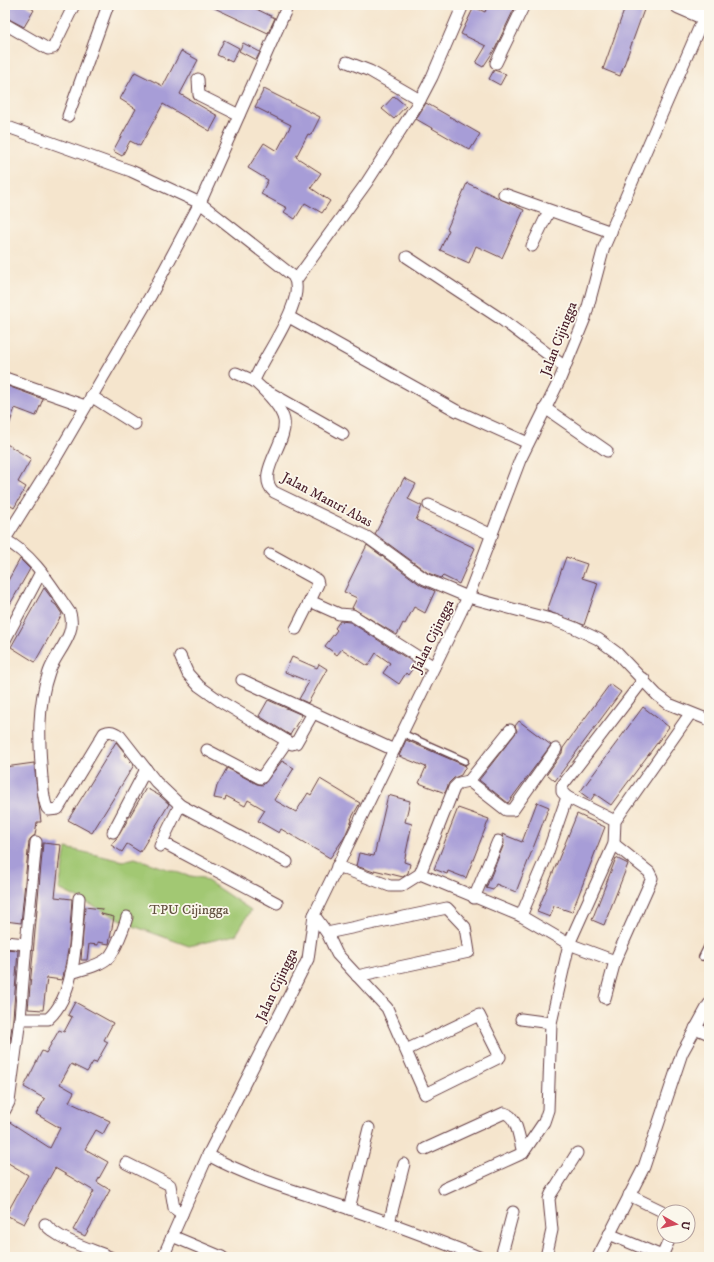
<svg xmlns="http://www.w3.org/2000/svg" width="714" height="1262" font-family="'IM FELL DW Pica',serif">
  <style>
    .green { fill: #a2c873; stroke: #76744f }
    .building { fill: #a79dd7 }
    .lines { fill: none; stroke-linecap: round; stroke-linejoin: round }
    .service-casing { stroke: #643d43; stroke-width: 8 }
    .minor-casing { stroke: #643d43; stroke-width: 13 }
    .primary-casing { stroke: #643d43; stroke-width: 19 }
    .service { stroke: #fff; stroke-width: 5.5 }
    .minor { stroke: #fff; stroke-width: 11 }
    .primary { stroke: #fff; stroke-width: 17 }
    .labels { text-anchor: middle; dominant-baseline: central; stroke-width: 3.5; stroke-linejoin: round; paint-order: stroke }
    .street-label { font-size: 14px; fill: #4a1f2b; stroke: #fbf7ec }
    .park-label { font-size: 14px; fill: #645241; stroke: #fbf7ec }
  </style>
  <rect width="100%" height="100%" fill="#fbf7ec"/>
  <filter id="ink" filterUnits="userSpaceOnUse"><feTurbulence type="fractalNoise" baseFrequency=".025" numOctaves="2"/><feDisplacementMap in="SourceGraphic" scale="8" xChannelSelector="R" yChannelSelector="G"/><feConvolveMatrix kernelMatrix="1 2 1 2 8 2 1 2 1" color-interpolation-filters="sRGB"/></filter>
  <filter id="wash" filterUnits="userSpaceOnUse"><feTurbulence type="fractalNoise" baseFrequency=".012" numOctaves="4" result="noise"/><feDisplacementMap in="SourceGraphic" scale="16" xChannelSelector="R" yChannelSelector="G"/><feGaussianBlur stdDeviation="0.9" result="paint"/><feColorMatrix in="noise" values="0 0 0 0 0 0 0 0 0 0 0 0 0 0 0 0 0 1.4 0 .05"/><feComposite in="paint" operator="in"/></filter>
  <g filter="url(#wash)">
    <rect width="100%" height="100%" fill="#f5e5cd"/>
    <polygon class="green" points="66,848 123,861 135,858 185,875 203,878 251,910 236,935 189,946 136,927 59,889"/>
    <g id="blocks">
      <g class="building">
        <polygon points="5,5 26,5 34,10 24,27 5,17"/>
        <polygon points="208,5 248,5 275,18 268,33"/>
        <polygon points="488,5 516,5 495,49 483,67 476,63 486,46 461,34 474,7 485,12"/>
        <polygon points="626,5 639,5 645,7 620,76 603,69"/>
        <polygon points="224,40 239,48 232,62 217,55"/>
        <polygon points="243,43 260,52 256,60 239,51"/>
        <polygon points="181,51 198,60 180,94 218,116 210,131 163,104 140,146 130,141 122,156 113,151 136,109 120,99 135,72 163,86"/>
        <polygon points="494,70 506,74 500,85 489,79"/>
        <polygon points="264,89 320,117 311,135 308,134 296,157 321,173 311,188 330,201 322,213 305,203 295,219 284,212 287,208 261,194 268,180 248,168 264,143 277,151 291,125 255,107"/>
        <polygon points="394,96 406,106 394,119 382,109"/>
        <polygon points="426,103 480,134 470,150 416,119"/>
        <polygon points="467,183 524,210 502,258 476,246 469,263 440,250 449,230 447,229"/>
        <polygon points="5,385 43,399 36,416 15,408 6,434"/>
        <polygon points="5,443 31,459 18,482 26,487 14,508 5,502"/>
        <polygon points="404,478 416,484 408,499 422,506 416,520 475,548 459,584 443,576 441,578 428,573 375,534"/>
        <polygon points="367,545 421,585 435,591 425,613 414,607 405,624 403,623 397,635 352,608 357,598 344,592"/>
        <polygon points="566,557 587,564 582,578 598,583 584,625 547,611"/>
        <polygon points="20,559 30,569 5,613 5,586"/>
        <polygon points="44,588 53,600 52,602 56,605 62,614 35,662 11,647"/>
        <polygon points="340,621 350,622 416,664 408,675 406,673 399,684 383,673 390,663 376,653 368,666 342,649 337,655 325,646 337,630 335,628"/>
        <polygon points="292,657 317,668 319,664 327,669 308,703 299,699 309,682 285,672"/>
        <polygon points="610,684 621,692 555,781 547,774 562,753 563,748"/>
        <polygon points="268,700 302,715 290,735 259,716"/>
        <polygon points="643,707 669,727 611,805 595,794 591,800 580,792"/>
        <polygon points="519,721 551,745 508,803 479,780 515,734 517,731 515,726"/>
        <polygon points="406,740 466,766 461,775 454,778 449,783 445,793 419,783 426,767 399,756"/>
        <polygon points="116,742 125,753 124,755 134,765 92,833 68,820"/>
        <polygon points="282,761 294,768 274,800 296,812 308,793 311,795 320,779 360,803 351,819 352,820 344,838 330,858 281,829 279,833 258,821 265,810 248,800 245,806 226,796 225,800 214,798 217,786 227,768 257,784 263,785"/>
        <polygon points="34,763 41,822 37,822 35,835 31,838 29,841 21,923 5,921 5,767"/>
        <polygon points="146,788 160,796 169,804 140,852 127,844 122,852 111,845 119,835"/>
        <polygon points="388,795 410,801 405,822 412,824 404,862 410,864 408,873 403,877 374,870 374,872 356,866 359,853 374,856"/>
        <polygon points="537,802 549,807 516,892 496,884 493,890 486,888 504,844 502,834 522,842"/>
        <polygon points="458,808 489,819 466,878 448,871 447,874 434,869"/>
        <polygon points="577,814 605,827 572,912 554,906 550,917 537,912"/>
        <polygon points="43,843 61,845 55,897 72,899 69,945 63,977 62,980 47,978 43,1010 28,1009"/>
        <polygon points="616,858 628,864 604,925 592,920"/>
        <polygon points="85,907 102,909 101,914 114,917 109,944 98,942 98,945 89,944 87,960 81,960"/>
        <polygon points="5,949 18,950 13,1018 6,1071"/>
        <polygon points="75,1002 113,1023 104,1040 108,1042 96,1063 93,1062 87,1072 71,1064 60,1084 74,1092 69,1102 110,1121 103,1134 96,1130 85,1149 108,1162 97,1182 110,1190 85,1236 73,1230 94,1191 55,1168 24,1224 6,1215 28,1175 5,1161 5,1119 50,1148 60,1128 36,1114 45,1099 24,1087 42,1051 46,1053 59,1030 64,1032 72,1017 68,1015"/>
      </g>
    </g>
  </g>
  <g filter="url(#ink)">
    <use href="#blocks" fill-opacity="0" stroke="#643d43" stroke-width="1"/>
    <g class="lines">
      <defs>
        <g id="service">
          <polyline points="402,733 465,761"/>
          <polyline points="702,957 709,943"/>
        </g>
        <g id="minor">
          <polyline points="5,24 48,49 53,48 74,5"/>
          <polyline points="347,62 370,71 420,100"/>
          <polyline points="496,63 524,5"/>
          <polyline points="198,79 199,95 239,115"/>
          <polyline points="68,116 108,5"/>
          <path d="M 5,126 L 131,171 L 200,203 L 293,276 C 309,298 262,358 254,381 C 264,390 281,406 284,420 C 288,443 254,474 274,492 L 367,537 L 425,579 L 468,597 L 554,620 L 575,628 L 598,639 L 617,653 L 657,695 L 669,704 L 709,720"/>
          <polyline points="504,194 611,232"/>
          <polyline points="532,246 549,211"/>
          <polyline points="407,257 501,319 565,367"/>
          <polyline points="296,280 367,182 420,100 432,77 463,5"/>
          <polyline points="289,317 457,411 528,443"/>
          <polyline points="236,373 254,381"/>
          <polyline points="5,378 85,406"/>
          <polyline points="265,390 343,434"/>
          <polyline points="91,396 135,424"/>
          <polyline points="545,408 607,451"/>
          <polyline points="429,505 492,535"/>
          <polyline points="5,539 54,461 151,295 200,203 288,5"/>
          <path d="M 5,540 C 34,555 52,587 70,613 C 77,635 56,652 49,672 C 37,706 39,742 42,778 C 43,787 43,799 47,808 L 49,810 L 58,809 L 104,733 C 111,730 114,732 120,736 L 156,782 L 180,805 L 287,862"/>
          <polyline points="270,554 317,580 318,584 310,601"/>
          <polyline points="296,629 310,601 339,614 352,615 434,667"/>
          <polyline points="5,640 41,572"/>
          <polyline points="180,656 188,674 199,686 220,701 292,744 296,743 313,713"/>
          <polyline points="242,680 394,750"/>
          <polyline points="207,750 260,778 262,777 287,741"/>
          <polyline points="469,781 510,730"/>
          <polyline points="567,797 615,821"/>
          <polyline points="113,832 146,769"/>
          <polyline points="162,842 277,903"/>
          <polyline points="160,846 180,805"/>
          <polyline points="337,866 390,886 401,886 420,874 521,916 569,944 615,961"/>
          <polyline points="420,874 454,788 459,783 469,781 506,810 513,810 556,749"/>
          <polyline points="474,898 498,841"/>
          <polyline points="314,915 327,933 337,954 387,1008 425,1094 500,1057 479,1015 406,1050"/>
          <polyline points="521,916 547,855 567,797 562,792 562,786 644,679"/>
          <polyline points="327,933 447,908 465,927 469,952 357,976"/>
          <polyline points="5,942 26,944"/>
          <path d="M 71,973 C 82,969 100,966 109,957 C 115,951 125,925 127,917"/>
          <polyline points="605,998 615,961 652,878 649,872 614,844"/>
          <path d="M 20,1019 L 48,1019 C 77,994 76,934 79,898"/>
          <polyline points="521,1019 551,1023"/>
          <polyline points="695,1028 709,1034"/>
          <polyline points="5,1110 9,1102 20,1019 26,944 36,842"/>
          <path d="M 425,1149 L 504,1113 C 518,1116 519,1140 523,1153"/>
          <path d="M 208,1155 C 254,1180 302,1193 350,1209 C 394,1224 436,1240 479,1257"/>
          <polyline points="126,1163 170,1185 174,1208 182,1214"/>
          <polyline points="444,1189 523,1153 544,1122 548,1110 551,1023 569,944 614,844 615,821 690,714"/>
          <polyline points="629,1195 664,1212"/>
          <polyline points="349,1209 369,1128"/>
          <polyline points="389,1223 404,1164"/>
          <path d="M 45,1224 C 58,1240 91,1249 110,1257"/>
          <polyline points="609,1234 662,1256 671,1236"/>
          <polyline points="172,1236 222,1257"/>
          <polyline points="163,1257 208,1155 308,959 314,915 468,597 520,460 560,379 585,318 604,247 706,12"/>
          <polyline points="501,1257 513,1212"/>
          <polyline points="546,1257 552,1230 549,1199 551,1194 577,1153"/>
          <polyline points="598,1257 644,1167 682,1053 709,1004"/>
        </g>
        <polyline id="primary" points="679,5 709,18"/>
      </defs>
      <use href="#service" class="service-casing"/>
      <use href="#minor" class="minor-casing"/>
      <use href="#primary" class="primary-casing"/>
      <use href="#service" class="service"/>
      <use href="#minor" class="minor"/>
      <use href="#primary" class="primary"/>
    </g>
  </g>
  <g class="labels">
    <g class="street-label">
      <text transform="translate(559 339) rotate(-69)">Jalan Cijingga</text>
      <text transform="translate(327 500) rotate(28)">Jalan Mantri Abas</text>
      <text transform="translate(433 636) rotate(-64)">Jalan Cijingga</text>
      <text transform="translate(277 985) rotate(-65)">Jalan Cijingga</text>
    </g>
    <g class="park-label">
      <text x="189" y="910">TPU Cijingga</text>
    </g>
  </g>
  <rect width="714" height="1262" fill="none" stroke="#fbf7ec" stroke-width="20"/>
  <g transform="translate(676 1224) rotate(98)"><circle r="19" fill="#fbf7ec" stroke="#b4a19f"/>
  <path d="M0-3L7 15L0 10L-7 15Z" fill="#d1495b"/>
  <text y="-6" font-size="11" font-weight="bold" text-anchor="middle" fill="#4a1f2b">U</text>
  </g>
</svg>
